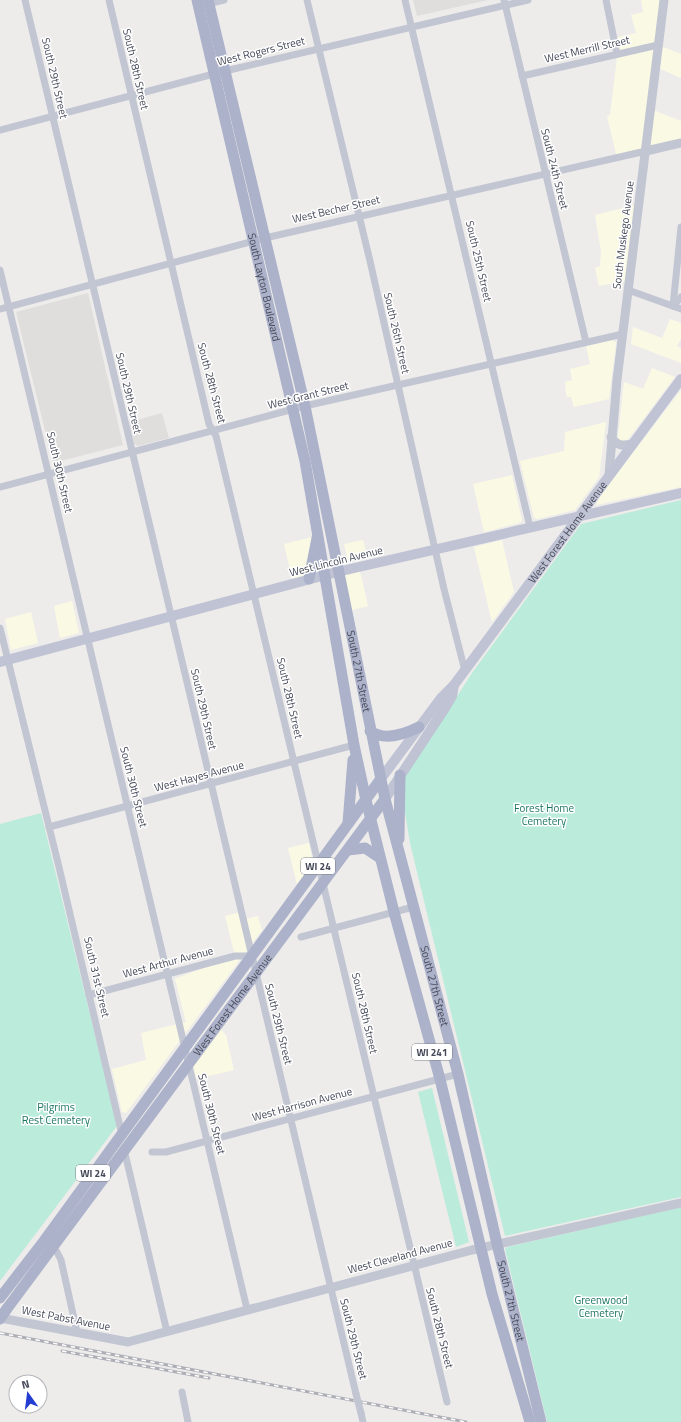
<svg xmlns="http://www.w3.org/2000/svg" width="681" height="1422" font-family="'Titillium Web',sans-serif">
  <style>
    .commercial { fill: #fafae4 }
    .education { fill: #dfdedd }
    .green { fill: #bbebdb }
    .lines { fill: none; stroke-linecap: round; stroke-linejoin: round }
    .minor { stroke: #c2c6d2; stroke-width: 7 }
    .tertiary { stroke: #c2c6d2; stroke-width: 9 }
    .secondary { stroke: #bfc3d4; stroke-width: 10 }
    .primary { stroke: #acb2ca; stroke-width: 11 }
    .rail-casing { stroke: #aeafb6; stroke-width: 3 }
    .rail { stroke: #fff; stroke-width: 1.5; stroke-dasharray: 4.5; stroke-linecap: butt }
    .minor-bridge { stroke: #c2c6d2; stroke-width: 7 }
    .primary-bridge { stroke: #acb2ca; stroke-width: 11 }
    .labels { text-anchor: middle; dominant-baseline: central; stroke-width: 3; stroke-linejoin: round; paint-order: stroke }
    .shield { fill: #fff; stroke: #7d808a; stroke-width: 1 }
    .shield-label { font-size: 10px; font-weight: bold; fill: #454958 }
    .street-label { font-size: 11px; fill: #454958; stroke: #fff }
    .park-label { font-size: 11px; fill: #1b7461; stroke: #fff }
  </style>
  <rect width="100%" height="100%" fill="#eeeceb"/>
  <g class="commercial">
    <polygon points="641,0 664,0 658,45 681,54 681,78 656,67 651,109 681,121 681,143 617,158 607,116 610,115 617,58 614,38 636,33 631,15 643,12"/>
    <polygon points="639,204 630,280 599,286 595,268 600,266 601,252 595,215"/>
    <polygon points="670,319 681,323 681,339 677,346 681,348 681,363 631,344 633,327 662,338"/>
    <polygon points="612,340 616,343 609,399 574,407 571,397 567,397 565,389 566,389 565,382 572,380 570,369 590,364 586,346"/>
    <polygon points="652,368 675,377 626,442 622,443 618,438 624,382 643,389"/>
    <polygon points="681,390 681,487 596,505 600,496"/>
    <polygon points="606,422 599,477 575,510 537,519 534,518 520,461 564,451 565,432"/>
    <polygon points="512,475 522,521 519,523 484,532 473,484"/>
    <polygon points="317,536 309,579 293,583 284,544"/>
    <polygon points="363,540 367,556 348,561 344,544"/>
    <polygon points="502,540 514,592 492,622 474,547"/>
    <polygon points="359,567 368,606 345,612 337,572"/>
    <polygon points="72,601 79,633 60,638 54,606"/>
    <polygon points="31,612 38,643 11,650 5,619"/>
    <polygon points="309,843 313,863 297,885 288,848"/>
    <polygon points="241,912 243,920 258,916 262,930 126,1113 122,1112 112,1069 146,1060 141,1033 186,1022 175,979 235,956 225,916"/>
    <polygon points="218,1026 226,1035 234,1070 192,1080 189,1065"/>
  </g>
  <g class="education">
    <polygon points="413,0 488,0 417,16"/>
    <polygon points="88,293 123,445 53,463 16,312"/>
    <polygon points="162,413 169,438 138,446 134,444 129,422"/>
  </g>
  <g class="green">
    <polygon points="681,500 681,1197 505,1236 410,843 401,788 402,781 472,673 581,524"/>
    <polygon points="41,813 117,1126 0,1281 0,824"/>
    <polygon points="432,1088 469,1242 456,1247 418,1092"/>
    <polygon points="681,1207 681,1422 547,1422 505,1249 507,1247"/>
  </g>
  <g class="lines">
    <g class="minor">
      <polyline points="25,0 356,1394"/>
      <polyline points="109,0 209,424 216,436 447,1402"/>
      <polyline points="307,0 370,261 444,589 465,671"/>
      <polyline points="405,0 530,527"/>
      <polyline points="504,0 586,342"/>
      <polyline points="606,0 617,54"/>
      <polyline points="207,4 224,0"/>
      <polyline points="522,76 658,45"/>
      <polyline points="0,130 225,71 528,0"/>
      <polyline points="0,270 247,1309"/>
      <polyline points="628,290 681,309"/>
      <polyline points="673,306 681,227"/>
      <polyline points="673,306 681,297"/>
      <polyline points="0,309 265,238 646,151"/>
      <polyline points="0,487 305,406 623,334"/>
      <polyline points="0,628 59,867 122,1135"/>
      <polyline points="49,827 354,745"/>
      <polyline points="301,937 413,907"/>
      <polyline points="89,995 235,956 252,956"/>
      <polyline points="124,1149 167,1332"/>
      <polyline points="152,1152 166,1152 458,1074"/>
      <polyline points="50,1246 57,1252 61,1260 77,1332"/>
      <polyline points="182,1392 188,1422"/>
      <polyline points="361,1413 363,1422"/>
    </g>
    <g class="tertiary">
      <polyline points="646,151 681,143"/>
      <path d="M 611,437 C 617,446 622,446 632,444"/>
      <polyline points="609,474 617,380 664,0"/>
      <polyline points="0,1318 128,1342 472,1250 681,1203"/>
    </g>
    <g class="secondary">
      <polyline points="0,662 337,572 681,493"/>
      <path id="s1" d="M 380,780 L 441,698 L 454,685 L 681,379"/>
      <polyline points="385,799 445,708 452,696 454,685"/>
    </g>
    <g class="primary">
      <path id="s2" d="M 197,0 L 305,461 L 354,745 L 366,800 L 394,912 L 440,1079 L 492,1294 L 530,1422"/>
      <path id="s3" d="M 208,0 L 305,406 L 385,799 L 458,1074 L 497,1244 L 541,1422"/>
      <polyline points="309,579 317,538"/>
      <path d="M 370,731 C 384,741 405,734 419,727"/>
      <polyline points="348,823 353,760"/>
      <polyline points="399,839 400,775"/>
      <polyline points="348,850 365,848 380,858"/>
      <polyline points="0,1298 44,1241 380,780"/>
      <path id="s4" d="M 6,1310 L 385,799"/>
    </g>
    <defs>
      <g id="rail">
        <polyline points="0,1333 466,1422"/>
        <polyline points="62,1351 209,1378"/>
      </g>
    </defs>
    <use href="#rail" class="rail-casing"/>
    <use href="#rail" class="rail"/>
    <polyline class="minor-bridge" points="356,1394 361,1413"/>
    <polyline class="primary-bridge" points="0,1319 6,1310"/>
  </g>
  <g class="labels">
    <g class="shield">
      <rect x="301" y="858" width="34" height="16" rx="3"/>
      <rect x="412" y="1044" width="40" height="16" rx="3"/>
      <rect x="76" y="1165" width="34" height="16" rx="3"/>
    </g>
    <g class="shield-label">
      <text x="318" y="866">WI 24</text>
      <text x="432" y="1052">WI 241</text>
      <text x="93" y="1173">WI 24</text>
    </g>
    <g class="street-label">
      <text transform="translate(587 49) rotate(-13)">West Merrill Street</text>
      <text transform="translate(261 51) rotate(-14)">West Rogers Street</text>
      <text transform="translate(136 69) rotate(77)">South 28th Street</text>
      <text transform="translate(55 78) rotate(77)">South 29th Street</text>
      <text transform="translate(555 169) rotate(76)">South 24th Street</text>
      <text transform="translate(336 209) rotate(-13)">West Becher Street</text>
      <text transform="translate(623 235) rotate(-83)">South Muskego Avenue</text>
      <text transform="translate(479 261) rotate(77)">South 25th Street</text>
      <text stroke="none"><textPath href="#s2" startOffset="295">South Layton Boulevard</textPath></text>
      <text transform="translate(397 333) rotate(77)">South 26th Street</text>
      <text transform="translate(212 383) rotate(75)">South 28th Street</text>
      <text transform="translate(129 393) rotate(77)">South 29th Street</text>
      <text transform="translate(308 395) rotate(-14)">West Grant Street</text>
      <text transform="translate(60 472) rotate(77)">South 30th Street</text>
      <text stroke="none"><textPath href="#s1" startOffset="311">West Forest Home Avenue</textPath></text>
      <text transform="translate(336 561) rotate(-14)">West Lincoln Avenue</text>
      <text stroke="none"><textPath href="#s3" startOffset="688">South 27th Street</textPath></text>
      <text transform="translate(290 698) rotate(77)">South 28th Street</text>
      <text transform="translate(204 709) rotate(77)">South 29th Street</text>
      <text transform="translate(199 776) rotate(-15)">West Hayes Avenue</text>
      <text transform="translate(134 787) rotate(76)">South 30th Street</text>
      <text transform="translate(168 962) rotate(-15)">West Arthur Avenue</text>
      <text transform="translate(97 977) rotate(77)">South 31st Street</text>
      <text stroke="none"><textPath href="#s3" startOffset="1012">South 27th Street</textPath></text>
      <text stroke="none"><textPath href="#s4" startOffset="380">West Forest Home Avenue</textPath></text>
      <text transform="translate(365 1013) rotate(77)">South 28th Street</text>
      <text transform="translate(279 1024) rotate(76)">South 29th Street</text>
      <text transform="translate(302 1104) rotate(-15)">West Harrison Avenue</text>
      <text transform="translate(212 1114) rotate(76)">South 30th Street</text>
      <text transform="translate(400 1256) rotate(-15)">West Cleveland Avenue</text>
      <text stroke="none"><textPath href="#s3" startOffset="1336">South 27th Street</textPath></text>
      <text transform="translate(66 1318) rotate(11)">West Pabst Avenue</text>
      <text transform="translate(440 1328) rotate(76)">South 28th Street</text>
      <text transform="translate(354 1339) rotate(76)">South 29th Street</text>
    </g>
    <g class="park-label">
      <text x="544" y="808">Forest Home<tspan x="544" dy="13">Cemetery</tspan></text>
      <text x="56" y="1107">Pilgrims<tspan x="56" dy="13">Rest Cemetery</tspan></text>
      <text x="601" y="1300">Greenwood<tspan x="601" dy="13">Cemetery</tspan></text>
    </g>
  </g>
  <g transform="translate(28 1394) rotate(346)"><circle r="19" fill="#ffffff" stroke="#b5b6bc"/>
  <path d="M0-3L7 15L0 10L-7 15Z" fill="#233cd1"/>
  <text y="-6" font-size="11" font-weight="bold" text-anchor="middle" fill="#454958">N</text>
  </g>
</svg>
